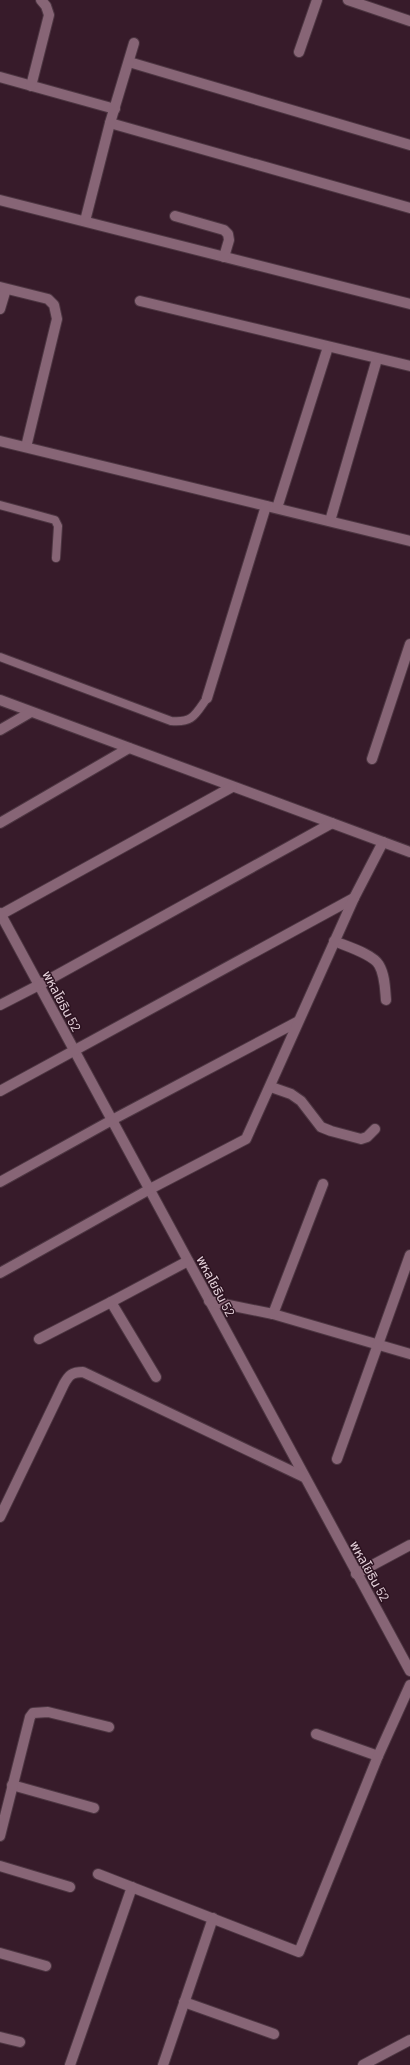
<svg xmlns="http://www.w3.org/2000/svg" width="410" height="2065" font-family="Barlow,'Noto Sans Thai',sans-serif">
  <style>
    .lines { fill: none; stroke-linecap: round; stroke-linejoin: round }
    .lane-casing { stroke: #4d3642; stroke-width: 10 }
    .street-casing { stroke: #4d3642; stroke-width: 12 }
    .lane { stroke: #876576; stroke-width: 8 }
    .street { stroke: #876576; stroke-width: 10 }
    .labels { text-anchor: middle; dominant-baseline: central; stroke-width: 3; stroke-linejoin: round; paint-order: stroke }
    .street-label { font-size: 13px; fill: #e6d3dc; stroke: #2c1220 }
  </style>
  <rect width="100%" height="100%" fill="#371b2a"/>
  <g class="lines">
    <defs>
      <g id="lane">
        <polyline points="0,505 55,520 58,526 56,558"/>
        <path d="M 0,657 L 171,721 C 193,723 195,715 207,698"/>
      </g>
      <g id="street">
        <polyline points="348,0 410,21"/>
        <polyline points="299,52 317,0"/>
        <polyline points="129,62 410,145"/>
        <polyline points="0,77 115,109"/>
        <polyline points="31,86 49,15 46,6 41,0"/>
        <polyline points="110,123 410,208"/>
        <polyline points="0,200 410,304"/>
        <polyline points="175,216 224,230 228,234 229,240 224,257"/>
        <polyline points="85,221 110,123 134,43"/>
        <polyline points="0,287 48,299 54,305 57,319 26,447"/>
        <polyline points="140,301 410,366"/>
        <polyline points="0,309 6,289"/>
        <polyline points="0,441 410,541"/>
        <polyline points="277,508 328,347"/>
        <polyline points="330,521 377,359"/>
        <polyline points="207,698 266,506"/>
        <polyline points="0,700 410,852"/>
        <polyline points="0,730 31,712"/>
        <polyline points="372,759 410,644"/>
        <polyline points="0,823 129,748"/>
        <polyline points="0,913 410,1671"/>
        <polyline points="0,915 232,787"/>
        <path d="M 334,941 C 346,946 373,954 379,965 C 385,975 385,989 386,1000"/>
        <polyline points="0,1005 39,985 332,823"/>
        <polyline points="271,1087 291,1094 301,1101 321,1127 331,1131 361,1139 367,1137 375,1129"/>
        <polyline points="0,1091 354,898"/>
        <polyline points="0,1182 112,1120 297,1022"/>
        <polyline points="0,1273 150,1189 246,1139 354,898 383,842"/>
        <polyline points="209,1301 273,1314 410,1354"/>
        <polyline points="111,1302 156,1377"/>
        <polyline points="273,1314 323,1184"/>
        <polyline points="39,1339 111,1302 188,1261"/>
        <polyline points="337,1459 410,1255"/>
        <path d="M 0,1517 L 64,1384 C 69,1375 72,1372 83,1372 L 304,1477"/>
        <polyline points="356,1574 410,1545"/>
        <polyline points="316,1734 378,1756"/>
        <polyline points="12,1785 94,1808"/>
        <polyline points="0,1836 30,1717 33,1713 48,1712 109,1727"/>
        <polyline points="0,1866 70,1887"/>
        <polyline points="98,1874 299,1952 378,1756 410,1685"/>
        <polyline points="0,1953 46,1966"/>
        <polyline points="184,2002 274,2034"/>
        <polyline points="0,2037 20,2042"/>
        <polyline points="70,2065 132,1887"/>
        <polyline points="163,2065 213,1918"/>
        <polyline points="363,2065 410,2040"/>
      </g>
    </defs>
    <use href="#lane" class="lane-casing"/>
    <use href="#street" class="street-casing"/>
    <use href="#lane" class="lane"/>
    <use href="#street" class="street"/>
  </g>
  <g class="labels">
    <g class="street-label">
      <text transform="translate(62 1001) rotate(62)">พหลโยธิน 52</text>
      <text transform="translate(216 1286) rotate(62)">พหลโยธิน 52</text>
      <text transform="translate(370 1571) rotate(61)">พหลโยธิน 52</text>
    </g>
  </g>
</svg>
